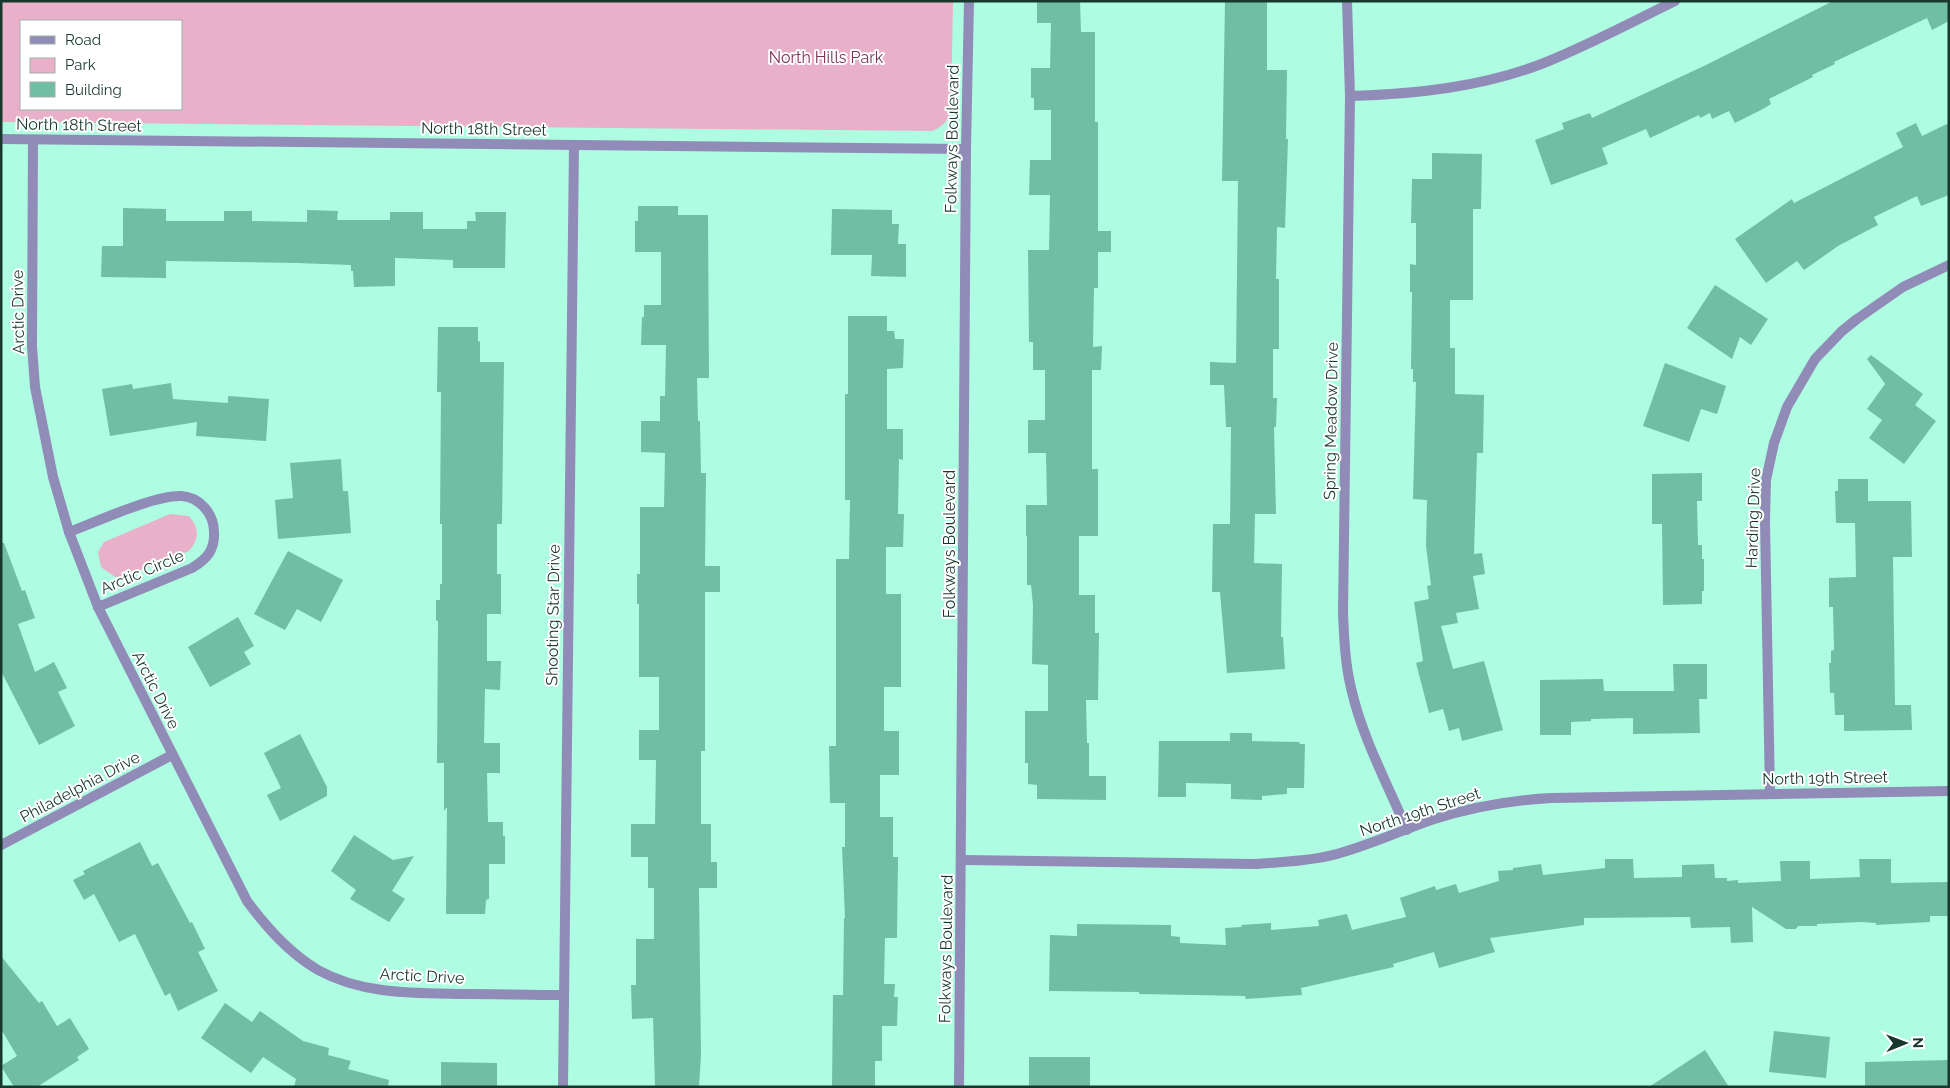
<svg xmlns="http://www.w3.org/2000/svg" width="1950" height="1088" font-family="Raleway,sans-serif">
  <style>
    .green { fill: #e9b0c9; fill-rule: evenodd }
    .building { fill: #71bea5 }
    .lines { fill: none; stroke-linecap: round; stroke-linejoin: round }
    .street { stroke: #918bb7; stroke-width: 10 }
    .labels { text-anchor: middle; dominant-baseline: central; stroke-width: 4; stroke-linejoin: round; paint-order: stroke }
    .park-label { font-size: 16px; fill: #7d3359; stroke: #fff }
    .street-label { font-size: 16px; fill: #18382e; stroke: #fff }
  </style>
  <rect width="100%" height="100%" fill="#aefde2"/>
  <g class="green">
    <path d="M 1,1 L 953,1 L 951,112 C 947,122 942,127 932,131 L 1,122 ZM 21,21 L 181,21 L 181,109 L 21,109 Z"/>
    <path d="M 170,514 L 189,516 C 199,528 200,538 189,551 L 125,576 L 115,577 L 101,567 L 98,552 L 104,542 Z"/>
  </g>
  <g class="building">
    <polygon points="1037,1 1080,1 1081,32 1095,32 1095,122 1098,122 1098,231 1111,231 1111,252 1098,252 1098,288 1094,288 1093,347 1102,346 1101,370 1092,370 1092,469 1098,469 1098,536 1079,536 1079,595 1095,595 1095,633 1099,633 1098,700 1086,700 1087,743 1089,743 1089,776 1106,776 1106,800 1037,799 1037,785 1028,784 1028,763 1025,763 1025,711 1048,711 1048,665 1032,664 1033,605 1031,585 1027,585 1027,536 1026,536 1026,505 1047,505 1046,453 1028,453 1028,420 1045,420 1045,370 1033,370 1033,342 1029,342 1028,250 1049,250 1050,195 1029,195 1030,160 1051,160 1051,110 1034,110 1034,98 1031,98 1031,68 1050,68 1051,23 1037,23"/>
    <polygon points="1225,1 1267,1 1267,70 1287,70 1286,139 1288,139 1285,228 1277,227 1276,279 1279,279 1279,349 1273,349 1273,398 1277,398 1276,427 1274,427 1276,514 1255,514 1254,563 1282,564 1281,637 1283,637 1285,669 1227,673 1220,592 1212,592 1213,524 1230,524 1231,427 1226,427 1224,385 1210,385 1210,362 1236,363 1238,181 1222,181"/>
    <polygon points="1833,1 1949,1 1949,21 1932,30 1927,18 1834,62 1835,64 1812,75 1813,77 1769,99 1771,104 1763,109 1735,123 1729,111 1712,119 1710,113 1700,118 1699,115 1650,138 1646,129 1602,148 1608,164 1551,185 1535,140 1564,129 1562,123 1590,113 1592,118 1706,65"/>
    <polygon points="1916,123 1922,136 1949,123 1949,195 1921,206 1917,196 1874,217 1878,225 1838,246 1804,270 1797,261 1766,283 1735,239 1792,199 1794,203 1903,147 1896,133"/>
    <polygon points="1432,153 1482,154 1481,209 1473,209 1473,300 1450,300 1450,348 1455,348 1455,394 1484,395 1483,453 1477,453 1474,554 1482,553 1485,574 1473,576 1479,609 1456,613 1458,623 1441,626 1453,669 1484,661 1503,730 1462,741 1459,728 1449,731 1443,709 1429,713 1416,663 1423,661 1414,602 1429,599 1427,586 1431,585 1426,546 1427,500 1413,499 1416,382 1413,382 1413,369 1411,369 1412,292 1410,292 1410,264 1416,265 1416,223 1411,223 1412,179 1432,179"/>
    <polygon points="638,206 678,206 678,215 708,215 709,378 697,378 698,421 700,421 701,473 706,473 705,566 720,566 720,592 705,592 705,751 701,751 701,824 711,824 711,862 717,862 717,888 699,888 701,1055 699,1087 655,1087 653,1018 632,1019 631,985 636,985 636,939 654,939 654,888 648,888 648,857 631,857 631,824 655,824 656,760 639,760 639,730 659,730 659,677 639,677 639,604 637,604 637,574 640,574 640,507 664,507 665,453 641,452 641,421 660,421 660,396 665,396 666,345 641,345 642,317 644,317 644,305 661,305 661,252 635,252 635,221 638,221"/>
    <polygon points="123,208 166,209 166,221 224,221 224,211 252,211 252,221 307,222 307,210 338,211 337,220 390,220 390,212 423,212 423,229 467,229 467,221 476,221 475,212 506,212 505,268 453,268 453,260 395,258 395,286 354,287 353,271 351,271 351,265 297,263 166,261 166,278 101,277 102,246 123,246"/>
    <polygon points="832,209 892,210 892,224 899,224 898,244 906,244 906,277 871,276 872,255 831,255"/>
    <polygon points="1715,285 1768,319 1751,345 1740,337 1732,359 1687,328"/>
    <polygon points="848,316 887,316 887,331 894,331 895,339 904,339 903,368 887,369 887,429 903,429 903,460 899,459 898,514 904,514 903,547 886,547 886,594 901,594 901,687 884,687 884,731 899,731 899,775 880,775 880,817 893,817 893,857 898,857 897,938 885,938 884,984 895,984 894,997 898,997 897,1026 882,1026 882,1061 875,1061 875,1087 832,1087 833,995 843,995 844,918 845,918 842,847 845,847 845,803 830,803 829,746 836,746 836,559 849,559 850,500 845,500 845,394 848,394"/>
    <polygon points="438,327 478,327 478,342 480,341 480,362 504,362 502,524 497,524 497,574 501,574 501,614 487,614 487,661 501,661 500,690 485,689 484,743 500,743 500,773 487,773 488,822 503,822 503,836 505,836 505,864 489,864 489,899 486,900 485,914 446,914 447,807 444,811 444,763 437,763 438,621 436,620 436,600 440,600 440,584 442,584 442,524 440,524 441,392 437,392"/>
    <polygon points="1871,355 1923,394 1915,405 1936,421 1904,464 1869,438 1882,420 1867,409 1885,384 1886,385 1867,359"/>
    <polygon points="1665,363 1726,386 1717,414 1701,409 1689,442 1643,426"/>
    <polygon points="171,383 173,399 228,403 228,396 269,399 266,441 196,436 197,422 110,436 102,389 132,384 133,389"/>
    <polygon points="341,459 343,491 348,491 351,533 278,539 275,500 293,498 290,463"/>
    <polygon points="1702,473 1702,501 1697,501 1698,545 1702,545 1702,559 1704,559 1704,591 1702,591 1702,604 1663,605 1662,524 1652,524 1652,474"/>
    <polygon points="1838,479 1868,479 1868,501 1911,501 1912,557 1893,557 1894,632 1895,705 1911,705 1912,730 1844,731 1844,715 1835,715 1834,693 1830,693 1829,663 1831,663 1831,651 1834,650 1833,607 1829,607 1829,578 1856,577 1855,523 1836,523 1835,491 1838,491"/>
    <polygon points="1,543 4,543 22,591 25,590 35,618 18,624 35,672 54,662 67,688 58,692 75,726 39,745 1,671"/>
    <polygon points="288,551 343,580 321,622 297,609 285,630 254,614"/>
    <polygon points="238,617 254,646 244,652 251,664 210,687 188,647"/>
    <polygon points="1673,664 1707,664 1707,699 1699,699 1700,733 1633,734 1633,718 1591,719 1591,721 1571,722 1571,735 1540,735 1540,680 1603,679 1604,691 1674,691"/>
    <polygon points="1230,733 1252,733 1252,741 1299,742 1300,744 1305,744 1304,788 1287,788 1287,794 1262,796 1262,800 1231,799 1231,784 1186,783 1186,797 1158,797 1159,741 1230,741"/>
    <polygon points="300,734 327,787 327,796 280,821 267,795 281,788 264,753"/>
    <polygon points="354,835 393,860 414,856 392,891 405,899 389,922 350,899 356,890 331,871"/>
    <polygon points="140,842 152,866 158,863 190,923 192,922 205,949 198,952 218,991 178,1011 170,993 165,996 135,934 119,942 94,894 84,900 73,880 85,874 83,871"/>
    <polygon points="1605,859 1633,859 1634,878 1682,877 1682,865 1714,864 1715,878 1727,878 1727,881 1738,880 1738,883 1781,881 1780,861 1810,861 1810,879 1860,877 1859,859 1891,859 1891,883 1949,882 1949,916 1930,916 1930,922 1876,925 1876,923 1861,922 1817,924 1817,926 1798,926 1796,929 1786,929 1752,907 1753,942 1731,943 1730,927 1691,928 1690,917 1584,918 1584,925 1490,938 1495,952 1439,968 1434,952 1393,964 1394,967 1301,988 1302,995 1246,999 1245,996 1139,994 1139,992 1049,991 1050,935 1077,936 1077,924 1171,925 1171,936 1180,937 1180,943 1226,945 1225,928 1242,927 1241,925 1271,923 1271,930 1319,926 1318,920 1347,914 1352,930 1406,917 1400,898 1435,886 1436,890 1456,884 1459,893 1499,881 1498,871 1513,870 1513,868 1541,864 1543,875 1605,868"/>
    <polygon points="1,956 39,1003 42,1001 57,1026 70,1018 89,1049 77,1057 79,1060 37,1087 14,1087 1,1066 17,1056 1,1029"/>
    <polygon points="225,1003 252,1022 260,1011 303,1041 329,1048 328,1055 351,1061 348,1069 389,1080 388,1087 294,1087 296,1079 263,1057 251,1073 201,1038"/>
    <polygon points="1774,1031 1830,1037 1826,1078 1769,1072"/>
    <polygon points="1705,1050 1729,1087 1649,1087"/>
    <polygon points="1029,1057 1090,1057 1090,1087 1029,1086"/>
    <polygon points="1949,1060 1949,1087 1865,1087 1865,1062"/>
    <polygon points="441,1062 497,1063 497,1087 441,1087"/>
  </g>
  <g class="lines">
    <g class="street">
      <path d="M 1347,1 L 1350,96 L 1343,612 C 1344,637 1345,663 1351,688 C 1362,737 1387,783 1407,830"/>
      <path d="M 1350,96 C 1417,94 1482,87 1544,63 C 1589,45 1632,22 1675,1"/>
      <polyline points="1,139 966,149"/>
      <path d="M 33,140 L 32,346 L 35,387 L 53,477 L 69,532 L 98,607 L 247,901 C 267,928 289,953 318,970 C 363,995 415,993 464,994 C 497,994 530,995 564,995"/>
      <path d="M 69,532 C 96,522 154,495 181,496 C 200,497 214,514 214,532 C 215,550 207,559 192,568 L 98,607"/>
      <polyline points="1770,794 1765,521 1766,480 1774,443 1787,407 1815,359 1842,331 1857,319 1903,287 1949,265"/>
      <polyline points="1,845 172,755"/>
      <path d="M 962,860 L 1254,864 C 1282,862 1310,861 1337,854 C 1370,845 1400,831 1431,820 C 1471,807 1510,800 1552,798 L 1949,791"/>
      <polyline points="563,1087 574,145"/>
      <polyline points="959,1087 966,149 969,1"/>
    </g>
  </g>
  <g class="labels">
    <g class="park-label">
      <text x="826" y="57">North Hills Park</text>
    </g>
    <g class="street-label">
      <text transform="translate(79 125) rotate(1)">North 18th Street</text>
      <text transform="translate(484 129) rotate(1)">North 18th Street</text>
      <text transform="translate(952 139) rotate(-89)">Folkways Boulevard</text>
      <text transform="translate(18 312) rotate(-91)">Arctic Drive</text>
      <text transform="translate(1331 421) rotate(-89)">Spring Meadow Drive</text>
      <text transform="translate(1753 518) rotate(-88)">Harding Drive</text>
      <text transform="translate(949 544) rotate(-90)">Folkways Boulevard</text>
      <text transform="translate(142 572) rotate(-23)">Arctic Circle</text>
      <text transform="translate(553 615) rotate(-89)">Shooting Star Drive</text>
      <text transform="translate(156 690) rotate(63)">Arctic Drive</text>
      <text transform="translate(1825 778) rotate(-1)">North 19th Street</text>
      <text transform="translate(80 787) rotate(-28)">Philadelphia Drive</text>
      <text transform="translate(1420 812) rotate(-18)">North 19th Street</text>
      <text transform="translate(946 949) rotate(-89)">Folkways Boulevard</text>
      <text transform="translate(422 976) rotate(3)">Arctic Drive</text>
    </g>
  </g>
  <rect width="1950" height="1088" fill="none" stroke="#18382e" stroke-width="5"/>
  <rect x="20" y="20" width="162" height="90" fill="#ffffff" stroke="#a3afab"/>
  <rect x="30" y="36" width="25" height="8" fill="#918bb7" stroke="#a3afab"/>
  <text x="65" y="45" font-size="15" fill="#18382e">Road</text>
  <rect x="30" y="58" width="25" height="15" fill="#e9b0c9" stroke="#a3afab"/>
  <text x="65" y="70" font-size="15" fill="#18382e">Park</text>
  <rect x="30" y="82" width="25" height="15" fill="#71bea5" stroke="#a3afab"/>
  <text x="65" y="95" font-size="15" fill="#18382e">Building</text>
  <g transform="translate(1905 1043) rotate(89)" stroke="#ffffff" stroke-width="4" paint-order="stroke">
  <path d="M0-4L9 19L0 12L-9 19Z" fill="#18382e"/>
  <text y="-8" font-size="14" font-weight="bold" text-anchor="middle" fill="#18382e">N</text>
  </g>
</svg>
